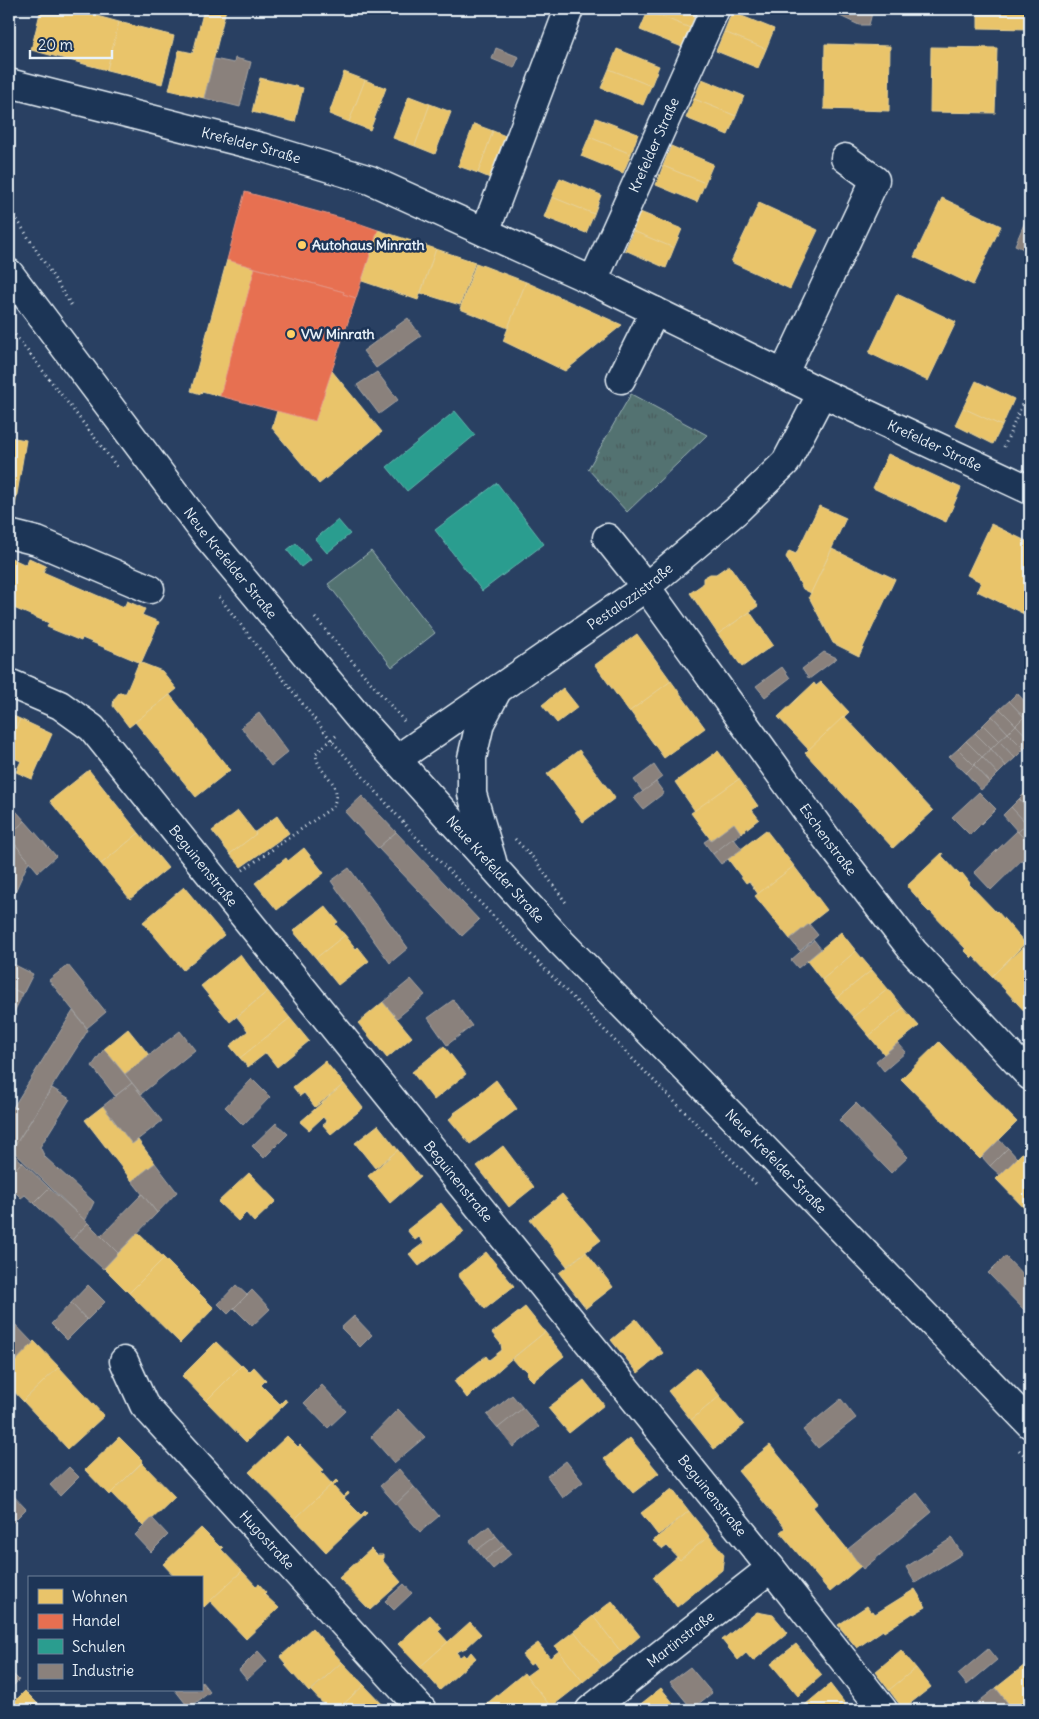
<svg xmlns="http://www.w3.org/2000/svg" width="1039" height="1719" font-family="Delius,sans-serif">
  <style>
    .grass { fill: #527271; stroke: #9db2b4 }
    .park { fill: url(#park-tufts); stroke: #9db2b4 }
    .homes { fill: #e9c46a; stroke: #e9d295 }
    .shops { fill: #e76f51; stroke: #e79683 }
    .schools { fill: #2a9d8f; stroke: #63b6ae }
    .industry { fill: #8a817c; stroke: #a6a3a1 }
    .lines { fill: none; stroke-linecap: round; stroke-linejoin: round }
    .minor-casing { stroke: #e8f1f8; stroke-width: 31 }
    .major-casing { stroke: #e8f1f8; stroke-width: 31 }
    .path { stroke: #e8f1f8; stroke-width: 3; stroke-dasharray: 1 4; stroke-linecap: butt }
    .minor { stroke: #1d3557; stroke-width: 28 }
    .major { stroke: #1d3557; stroke-width: 28 }
    .poi-dot { fill: #ffd166; stroke: #1d3557; stroke-width: 2 }
    .labels { text-anchor: middle; dominant-baseline: central; stroke-width: 5; stroke-linejoin: round; paint-order: stroke }
    .street-label { font-size: 14px; fill: #e8f1f8; stroke: #1d3557 }
    .poi-label { font-size: 14px; font-weight: bold; fill: #e8f1f8; stroke: #1d3557; text-anchor: start }
  </style>
  <defs>
    <pattern id="park-tufts" width="24" height="20" patternUnits="userSpaceOnUse" patternTransform="scale(1.25)"><rect width="24" height="20" fill="#527271"/><path d="M3 7l-1-3M5 7V3M7 7l1-3M15 17l-1-3M17 17v-4M19 17l1-3" fill="none" stroke="#4b5b5c"/></pattern>
  </defs>
  <rect width="100%" height="100%" fill="#294062"/>
  <filter id="ink" filterUnits="userSpaceOnUse"><feTurbulence type="fractalNoise" baseFrequency=".02" numOctaves="2"/><feDisplacementMap in="SourceGraphic" scale="10" xChannelSelector="R" yChannelSelector="G"/><feConvolveMatrix kernelMatrix="1 2 1 2 8 2 1 2 1" color-interpolation-filters="sRGB"/></filter>
  <g filter="url(#ink)">
    <polygon class="grass" points="371,551 435,633 392,667 328,584"/>
    <polygon class="park" points="631,394 707,435 627,512 588,469"/>
    <g class="homes">
      <polygon points="41,9 99,9 97,16 119,22 107,70 31,50"/>
      <polygon points="204,9 226,9 204,98 169,90 179,50 193,53"/>
      <polygon points="649,9 697,9 690,28 648,11"/>
      <polygon points="978,9 1030,9 1030,29 978,28"/>
      <polygon points="648,11 690,28 682,47 640,30"/>
      <polygon points="732,12 774,29 766,49 724,32"/>
      <polygon points="119,22 174,36 162,84 107,70"/>
      <polygon points="724,32 766,49 758,68 716,51"/>
      <polygon points="825,44 890,46 889,111 824,109"/>
      <polygon points="931,47 997,48 995,113 930,112"/>
      <polygon points="617,49 659,66 651,86 609,69"/>
      <polygon points="609,69 651,86 643,105 601,88"/>
      <polygon points="344,72 365,80 349,122 329,114"/>
      <polygon points="260,78 303,88 295,122 252,112"/>
      <polygon points="702,79 744,96 736,116 694,99"/>
      <polygon points="365,80 386,88 370,130 349,122"/>
      <polygon points="409,96 430,104 415,146 393,138"/>
      <polygon points="694,99 736,116 728,135 686,118"/>
      <polygon points="430,104 451,112 435,154 415,146"/>
      <polygon points="596,118 638,134 631,154 589,137"/>
      <polygon points="474,124 493,131 478,173 458,166"/>
      <polygon points="493,131 513,139 497,181 478,173"/>
      <polygon points="589,137 631,154 623,173 581,156"/>
      <polygon points="671,146 713,164 705,183 663,166"/>
      <polygon points="663,166 705,183 697,202 656,185"/>
      <polygon points="560,178 601,195 594,214 552,197"/>
      <polygon points="552,197 594,214 586,233 544,217"/>
      <polygon points="942,198 1001,226 973,285 914,257"/>
      <polygon points="759,203 818,230 790,289 731,262"/>
      <polygon points="640,212 682,229 674,248 633,231"/>
      <polygon points="378,230 436,249 418,300 362,281"/>
      <polygon points="633,231 674,248 666,268 625,250"/>
      <polygon points="436,249 475,262 460,305 421,293"/>
      <polygon points="227,260 255,268 220,396 202,391 201,394 191,391"/>
      <polygon points="476,263 526,282 508,328 460,309"/>
      <polygon points="526,282 535,286 622,325 565,371 503,341"/>
      <polygon points="897,294 956,322 928,381 869,353"/>
      <polygon points="332,371 382,432 319,484 272,428 277,411 315,421"/>
      <polygon points="976,381 1014,399 1002,426 963,408"/>
      <polygon points="963,408 1002,426 993,444 955,425"/>
      <polygon points="9,437 26,440 13,518 9,517"/>
      <polygon points="888,454 961,488 946,522 873,488"/>
      <polygon points="819,506 846,518 811,593 803,589 786,557 789,551 796,554"/>
      <polygon points="991,524 1030,543 1030,596 1022,613 977,591 981,582 967,575"/>
      <polygon points="832,549 895,579 859,656 833,643 809,597"/>
      <polygon points="9,557 26,565 29,558 46,566 43,572 124,607 127,601 145,609 142,615 159,622 141,663 82,638 81,641 47,627 49,623 9,606"/>
      <polygon points="729,565 758,606 718,634 690,593 703,584 703,578 710,574 716,574"/>
      <polygon points="1030,596 1030,617 1022,613"/>
      <polygon points="750,612 773,645 742,667 718,634"/>
      <polygon points="637,634 671,681 629,712 595,665"/>
      <polygon points="139,662 162,671 177,689 129,727 113,706 114,699 119,693 126,693"/>
      <polygon points="671,681 705,728 664,758 630,711"/>
      <polygon points="821,682 849,712 809,750 778,717 814,683 816,686"/>
      <polygon points="563,688 578,707 557,723 542,705"/>
      <polygon points="170,695 230,770 196,797 135,722"/>
      <polygon points="9,714 20,719 9,745"/>
      <polygon points="844,716 933,811 893,848 805,753"/>
      <polygon points="20,719 52,734 32,779 16,772 21,761 9,756 9,745"/>
      <polygon points="579,750 615,798 583,822 547,774"/>
      <polygon points="718,751 739,779 695,811 675,782"/>
      <polygon points="89,770 139,833 101,864 50,801"/>
      <polygon points="739,779 758,806 752,810 759,819 741,833 734,823 711,840 691,813"/>
      <polygon points="238,811 256,834 230,854 212,831"/>
      <polygon points="277,816 289,833 241,867 230,854 256,834 255,832"/>
      <polygon points="766,830 794,866 758,894 749,881 746,883 728,859"/>
      <polygon points="139,833 168,868 130,899 101,864"/>
      <polygon points="304,848 324,873 277,910 255,883 286,858 288,861"/>
      <polygon points="942,853 943,854 942,856 960,875 962,873 970,883 969,884 996,912 997,911 1025,943 1030,938 992,976 973,956 972,958 964,950 966,949 930,911 929,912 922,905 923,904 907,886"/>
      <polygon points="794,866 827,910 790,939 755,896"/>
      <polygon points="184,887 224,935 183,970 143,922"/>
      <polygon points="325,906 338,922 335,924 345,935 316,958 293,931"/>
      <polygon points="841,932 856,951 822,980 807,961"/>
      <polygon points="345,935 356,949 358,947 369,961 338,985 316,958"/>
      <polygon points="1026,944 1030,948 1030,1017 992,976"/>
      <polygon points="856,951 872,970 837,998 822,980"/>
      <polygon points="240,954 268,991 230,1022 201,986"/>
      <polygon points="872,970 888,989 853,1017 837,998"/>
      <polygon points="888,989 903,1008 869,1036 853,1017"/>
      <polygon points="268,991 290,1018 240,1058 230,1046 248,1031 237,1017"/>
      <polygon points="383,1002 412,1037 387,1058 358,1023"/>
      <polygon points="903,1008 919,1026 884,1054 869,1036"/>
      <polygon points="290,1018 309,1041 277,1067 266,1053 248,1067 240,1058"/>
      <polygon points="128,1029 149,1055 125,1074 104,1049"/>
      <polygon points="939,1042 1017,1122 980,1159 901,1079"/>
      <polygon points="444,1046 466,1074 434,1100 412,1072"/>
      <polygon points="325,1061 344,1084 315,1107 304,1093 300,1096 293,1087"/>
      <polygon points="496,1080 517,1109 470,1144 449,1119 455,1114 454,1113 481,1094 480,1093"/>
      <polygon points="344,1084 363,1108 331,1134 323,1125 327,1122 323,1117 309,1130 300,1122"/>
      <polygon points="103,1106 132,1144 138,1140 155,1163 132,1181 85,1120"/>
      <polygon points="378,1125 398,1150 375,1168 355,1143"/>
      <polygon points="1030,1145 1030,1214 996,1179"/>
      <polygon points="503,1146 534,1187 509,1207 477,1166"/>
      <polygon points="398,1150 420,1177 390,1203 368,1176"/>
      <polygon points="249,1173 276,1201 254,1222 246,1213 238,1221 218,1202"/>
      <polygon points="562,1194 601,1240 567,1266 530,1220"/>
      <polygon points="441,1203 464,1232 419,1266 409,1254 424,1243 419,1237 415,1240 407,1230"/>
      <polygon points="138,1233 164,1258 129,1293 104,1268"/>
      <polygon points="486,1252 514,1286 485,1309 458,1275"/>
      <polygon points="586,1252 613,1287 586,1308 559,1273"/>
      <polygon points="164,1258 214,1308 180,1343 129,1293"/>
      <polygon points="525,1307 545,1332 510,1360 467,1398 454,1381 486,1356 489,1360 502,1350 501,1344 492,1333"/>
      <polygon points="636,1319 663,1353 638,1373 611,1340"/>
      <polygon points="545,1332 564,1356 533,1381 526,1374 528,1372 524,1368 518,1366 512,1359"/>
      <polygon points="34,1341 59,1367 23,1401 9,1386 9,1368"/>
      <polygon points="216,1342 241,1366 206,1401 182,1376"/>
      <polygon points="242,1365 249,1372 254,1367 266,1380 261,1385 280,1404 285,1399 287,1402 246,1442 206,1401"/>
      <polygon points="59,1367 104,1416 68,1449 23,1401"/>
      <polygon points="697,1367 720,1396 691,1420 668,1391"/>
      <polygon points="584,1380 604,1405 569,1433 548,1408"/>
      <polygon points="720,1396 744,1425 714,1449 691,1420"/>
      <polygon points="287,1436 298,1447 300,1445 324,1470 321,1472 332,1484 295,1519 249,1472"/>
      <polygon points="119,1437 143,1461 109,1495 85,1470"/>
      <polygon points="630,1438 659,1473 633,1493 604,1459"/>
      <polygon points="770,1445 818,1503 813,1507 861,1566 830,1592 780,1532 785,1528 738,1471"/>
      <polygon points="142,1463 175,1497 144,1527 111,1493"/>
      <polygon points="336,1480 338,1482 333,1486 343,1497 348,1492 349,1494 344,1498 361,1515 365,1511 367,1513 326,1552 295,1519"/>
      <polygon points="672,1489 689,1511 658,1535 641,1513"/>
      <polygon points="689,1511 709,1536 680,1560 667,1546 663,1549 653,1541"/>
      <polygon points="201,1528 220,1547 221,1546 223,1548 221,1549 242,1571 204,1607 201,1604 201,1578 176,1578 163,1564"/>
      <polygon points="709,1536 724,1554 722,1570 677,1607 653,1577 677,1557 680,1560"/>
      <polygon points="371,1549 377,1555 383,1555 383,1561 401,1582 370,1610 339,1578"/>
      <polygon points="242,1571 256,1586 259,1584 266,1592 264,1594 279,1608 246,1639 210,1601"/>
      <polygon points="915,1589 926,1607 914,1614 913,1613 884,1632 883,1630 857,1648 838,1625 867,1606 871,1612 873,1611 875,1614"/>
      <polygon points="612,1601 640,1636 621,1652 593,1616"/>
      <polygon points="757,1612 773,1615 788,1633 753,1661 746,1653 738,1660 722,1640"/>
      <polygon points="430,1615 442,1628 438,1631 448,1642 420,1667 398,1644"/>
      <polygon points="593,1616 621,1652 602,1666 574,1631"/>
      <polygon points="470,1622 481,1634 466,1648 456,1652 460,1657 464,1654 467,1657 471,1652 476,1658 440,1690 420,1667"/>
      <polygon points="312,1628 342,1662 309,1692 285,1665 286,1664 280,1657"/>
      <polygon points="574,1631 602,1666 583,1682 555,1646"/>
      <polygon points="538,1643 550,1658 559,1651 583,1682 551,1707 526,1676 537,1668 533,1663 530,1665 522,1655"/>
      <polygon points="796,1644 822,1675 798,1696 771,1664"/>
      <polygon points="901,1650 916,1668 889,1690 875,1672"/>
      <polygon points="1030,1661 1030,1710 1013,1710 996,1688"/>
      <polygon points="342,1662 364,1685 337,1710 329,1710 311,1691"/>
      <polygon points="916,1668 931,1687 903,1709 889,1690"/>
      <polygon points="524,1673 551,1707 547,1710 479,1710"/>
      <polygon points="830,1684 850,1710 799,1710"/>
      <polygon points="364,1685 385,1707 382,1710 337,1710"/>
      <polygon points="661,1688 679,1710 639,1710 637,1707"/>
      <polygon points="25,1691 44,1710 9,1710 9,1707"/>
    </g>
    <g class="shops">
      <polygon points="245,192 352,221 378,230 356,298 343,294 344,292 227,260"/>
      <polygon points="255,268 344,292 343,294 356,298 315,421 220,396"/>
    </g>
    <g class="schools">
      <polygon points="455,411 475,435 407,491 387,467"/>
      <polygon points="497,483 544,544 482,591 435,530"/>
      <polygon points="338,520 350,534 327,553 315,539"/>
      <polygon points="296,543 310,560 301,567 287,550"/>
    </g>
    <g class="industry">
      <polygon points="825,9 873,9 869,25 859,25"/>
      <polygon points="496,48 519,57 514,68 492,59"/>
      <polygon points="235,58 251,62 240,107 204,98 214,59 234,63"/>
      <polygon points="1030,210 1030,252 1015,245"/>
      <polygon points="408,318 421,336 376,368 363,351"/>
      <polygon points="377,372 398,400 379,414 357,385"/>
      <polygon points="824,652 837,658 809,679 802,669"/>
      <polygon points="782,667 790,678 765,697 756,686"/>
      <polygon points="1017,693 1030,707 1030,711 1024,717 1009,701"/>
      <polygon points="1009,701 1024,717 1016,725 1000,709"/>
      <polygon points="1000,709 1016,725 1008,733 992,716"/>
      <polygon points="259,713 288,752 271,766 241,727"/>
      <polygon points="992,716 1008,733 999,741 983,725"/>
      <polygon points="1024,717 1030,723 1030,740 1016,725"/>
      <polygon points="983,725 999,741 991,749 975,733"/>
      <polygon points="1016,725 1030,740 1030,743 1024,749 1008,733"/>
      <polygon points="975,733 991,749 982,757 966,741"/>
      <polygon points="1008,733 1024,749 1015,758 999,741"/>
      <polygon points="966,741 982,757 974,765 958,749"/>
      <polygon points="999,741 1015,758 1006,766 991,749"/>
      <polygon points="958,749 974,765 966,773 949,757"/>
      <polygon points="991,749 1006,766 998,774 982,757"/>
      <polygon points="982,757 998,774 990,782 974,765"/>
      <polygon points="654,765 662,777 643,792 634,780"/>
      <polygon points="974,765 990,782 981,790 966,773"/>
      <polygon points="656,782 664,793 643,809 634,798"/>
      <polygon points="1027,791 1030,794 1030,811 1019,799"/>
      <polygon points="979,792 996,809 970,835 952,817"/>
      <polygon points="362,796 396,832 378,848 345,812"/>
      <polygon points="1019,799 1030,811 1030,820 1027,824 1011,807"/>
      <polygon points="9,803 25,821 9,835"/>
      <polygon points="1011,807 1027,824 1018,832 1003,815"/>
      <polygon points="25,821 56,856 38,872 14,843 9,841 9,835"/>
      <polygon points="734,823 741,833 713,854 704,842 710,838 711,840"/>
      <polygon points="1027,824 1030,828 1030,845 1018,832"/>
      <polygon points="1017,831 1030,845 1030,852 991,890 974,872"/>
      <polygon points="396,832 479,920 462,936 378,848"/>
      <polygon points="733,838 742,849 721,864 713,854"/>
      <polygon points="14,843 29,861 9,905 9,855"/>
      <polygon points="349,868 408,948 390,963 331,881"/>
      <polygon points="809,924 818,935 800,951 790,939"/>
      <polygon points="814,940 821,949 798,968 791,960"/>
      <polygon points="9,962 33,974 23,994 9,987"/>
      <polygon points="68,965 106,1012 87,1028 49,980"/>
      <polygon points="411,979 425,995 397,1018 383,1002"/>
      <polygon points="9,987 23,994 9,1022"/>
      <polygon points="453,1000 472,1026 447,1045 428,1018"/>
      <polygon points="73,1011 88,1030 12,1150 9,1149 9,1114"/>
      <polygon points="180,1031 195,1050 141,1094 125,1074"/>
      <polygon points="898,1043 906,1052 884,1071 876,1061"/>
      <polygon points="104,1049 132,1083 115,1096 92,1066"/>
      <polygon points="252,1079 270,1097 243,1125 225,1107"/>
      <polygon points="132,1083 162,1121 132,1144 103,1106"/>
      <polygon points="52,1088 70,1099 40,1147 45,1157 94,1202 85,1221 12,1150"/>
      <polygon points="856,1103 908,1157 891,1173 839,1120"/>
      <polygon points="276,1123 288,1134 264,1158 252,1146"/>
      <polygon points="999,1140 1008,1148 990,1166 982,1157"/>
      <polygon points="1008,1148 1017,1158 1000,1175 990,1166"/>
      <polygon points="9,1150 22,1162 9,1176"/>
      <polygon points="22,1162 49,1188 34,1203 25,1195 21,1198 9,1186 9,1176"/>
      <polygon points="155,1163 177,1192 157,1213 132,1181"/>
      <polygon points="49,1188 88,1223 72,1240 34,1203"/>
      <polygon points="142,1194 157,1213 118,1253 101,1236"/>
      <polygon points="88,1223 118,1253 103,1269 72,1240"/>
      <polygon points="1005,1256 1030,1282 1030,1316 988,1273"/>
      <polygon points="88,1285 105,1302 87,1320 71,1303"/>
      <polygon points="236,1285 247,1295 228,1314 218,1304"/>
      <polygon points="252,1290 270,1309 252,1326 234,1308"/>
      <polygon points="71,1303 87,1320 67,1340 51,1324"/>
      <polygon points="354,1316 372,1335 360,1347 341,1328"/>
      <polygon points="9,1318 33,1343 9,1368"/>
      <polygon points="322,1385 346,1411 328,1428 304,1403"/>
      <polygon points="512,1395 523,1408 498,1428 487,1415"/>
      <polygon points="841,1399 856,1418 818,1448 803,1430"/>
      <polygon points="523,1408 539,1427 513,1447 498,1428"/>
      <polygon points="398,1409 425,1437 394,1463 371,1437"/>
      <polygon points="566,1461 583,1482 563,1498 547,1476"/>
      <polygon points="69,1467 79,1477 60,1496 50,1485"/>
      <polygon points="399,1469 414,1487 396,1504 380,1486"/>
      <polygon points="414,1487 439,1516 420,1532 396,1504"/>
      <polygon points="9,1491 26,1509 9,1526"/>
      <polygon points="917,1493 932,1512 863,1569 848,1549"/>
      <polygon points="152,1518 168,1535 151,1552 135,1535"/>
      <polygon points="489,1526 496,1536 477,1550 470,1541"/>
      <polygon points="496,1536 504,1545 485,1560 477,1550"/>
      <polygon points="952,1538 962,1554 915,1583 906,1567"/>
      <polygon points="504,1545 511,1554 493,1569 485,1560"/>
      <polygon points="404,1584 412,1593 394,1610 385,1601"/>
      <polygon points="988,1649 997,1660 967,1685 958,1674"/>
      <polygon points="258,1651 267,1661 247,1680 239,1670"/>
      <polygon points="690,1667 712,1693 692,1709 670,1682"/>
      <polygon points="9,1670 19,1680 9,1690"/>
      <polygon points="201,1681 210,1692 189,1708 175,1690 201,1690"/>
      <polygon points="996,1688 1013,1710 982,1710 977,1703"/>
    </g>
    <g class="lines">
      <defs>
        <g id="minor">
          <path id="s1" d="M 9,83 L 261,147 L 370,180 L 593,281 L 822,393 L 1030,490"/>
          <polyline points="485,232 569,9"/>
          <path id="s2" d="M 593,281 L 715,9"/>
          <polyline points="784,373 875,180 845,158"/>
          <polyline points="621,379 655,311"/>
          <polyline points="9,534 37,541 150,589"/>
          <path id="s3" d="M 607,538 L 646,587 L 827,839 L 913,951 L 1030,1076"/>
          <path id="s4" d="M 9,683 L 60,705 L 92,728 L 771,1568 L 883,1710"/>
          <path id="s5" d="M 397,759 L 646,587 L 736,511 L 786,462 L 822,393"/>
          <path id="s6" d="M 124,1361 L 144,1405 L 422,1710"/>
          <path id="s7" d="M 590,1710 L 771,1568"/>
        </g>
        <g id="major">
          <path id="s8" d="M 9,273 L 207,536 L 359,718 L 561,942 L 750,1134 L 1030,1424"/>
          <polyline points="492,861 472,794 472,758 480,723 498,689"/>
        </g>
      </defs>
      <use href="#minor" class="minor-casing"/>
      <use href="#major" class="major-casing"/>
      <g class="path">
        <polyline points="9,207 73,308"/>
        <polyline points="9,327 118,468"/>
        <polyline points="1004,447 1030,386"/>
        <polyline points="219,597 331,740 416,837 660,1087 756,1184"/>
        <polyline points="315,618 404,721"/>
        <polyline points="515,839 535,860 567,904"/>
        <path d="M 243,870 L 333,807 C 345,779 317,777 316,753 L 337,735"/>
        <polyline points="1019,1450 1030,1461"/>
      </g>
      <use href="#minor" class="minor"/>
      <use href="#major" class="major"/>
    </g>
  </g>
  <g class="poi-dot">
    <circle cx="302" cy="245" r="5"/>
    <circle cx="291" cy="334" r="5"/>
  </g>
  <g class="labels">
    <g class="street-label">
      <text stroke="none"><textPath href="#s1" startOffset="250">Krefelder Straße</textPath></text>
      <text stroke="none"><textPath href="#s2" startOffset="149">Krefelder Straße</textPath></text>
      <text stroke="none"><textPath href="#s1" startOffset="998">Krefelder Straße</textPath></text>
      <text stroke="none"><textPath href="#s8" startOffset="365">Neue Krefelder Straße</textPath></text>
      <text stroke="none"><textPath href="#s5" startOffset="284">Pestalozzistraße</textPath></text>
      <text stroke="none"><textPath href="#s3" startOffset="374">Eschenstraße</textPath></text>
      <text stroke="none"><textPath href="#s4" startOffset="272">Beguinenstraße</textPath></text>
      <text stroke="none"><textPath href="#s8" startOffset="770">Neue Krefelder Straße</textPath></text>
      <text stroke="none"><textPath href="#s8" startOffset="1175">Neue Krefelder Straße</textPath></text>
      <text stroke="none"><textPath href="#s4" startOffset="678">Beguinenstraße</textPath></text>
      <text stroke="none"><textPath href="#s4" startOffset="1082">Beguinenstraße</textPath></text>
      <text stroke="none"><textPath href="#s6" startOffset="231">Hugostraße</textPath></text>
      <text stroke="none"><textPath href="#s7" startOffset="115">Martinstraße</textPath></text>
    </g>
    <g class="poi-label">
      <text x="312" y="245">Autohaus Minrath</text>
      <text x="301" y="334">VW Minrath</text>
    </g>
  </g>
  <rect width="1039" height="1719" fill="none" stroke="#1d3557" stroke-width="30"/>
  <rect x="15" y="15" width="1009" height="1689" fill="none" stroke="#e8f1f8" stroke-width="2" filter="url(#ink)"/>
  <rect x="28" y="1576" width="175" height="115" fill="#1d3557" stroke="#6e8097"/>
  <rect x="38" y="1589" width="25" height="15" fill="#e9c46a" stroke="#6e8097"/>
  <text x="72" y="1602" font-size="15" fill="#e8f1f8">Wohnen</text>
  <rect x="38" y="1614" width="25" height="15" fill="#e76f51" stroke="#6e8097"/>
  <text x="72" y="1626" font-size="15" fill="#e8f1f8">Handel</text>
  <rect x="38" y="1639" width="25" height="15" fill="#2a9d8f" stroke="#6e8097"/>
  <text x="72" y="1652" font-size="15" fill="#e8f1f8">Schulen</text>
  <rect x="38" y="1664" width="25" height="15" fill="#8a817c" stroke="#6e8097"/>
  <text x="72" y="1676" font-size="15" fill="#e8f1f8">Industrie</text>
  <path d="M30 50v8h82v-8" fill="none" stroke="#e8f1f8" stroke-width="2.5"/>
  <text x="38" y="50" font-size="15" fill="#e8f1f8" stroke="#1d3557" stroke-width="4" paint-order="stroke">20 m</text>
</svg>
